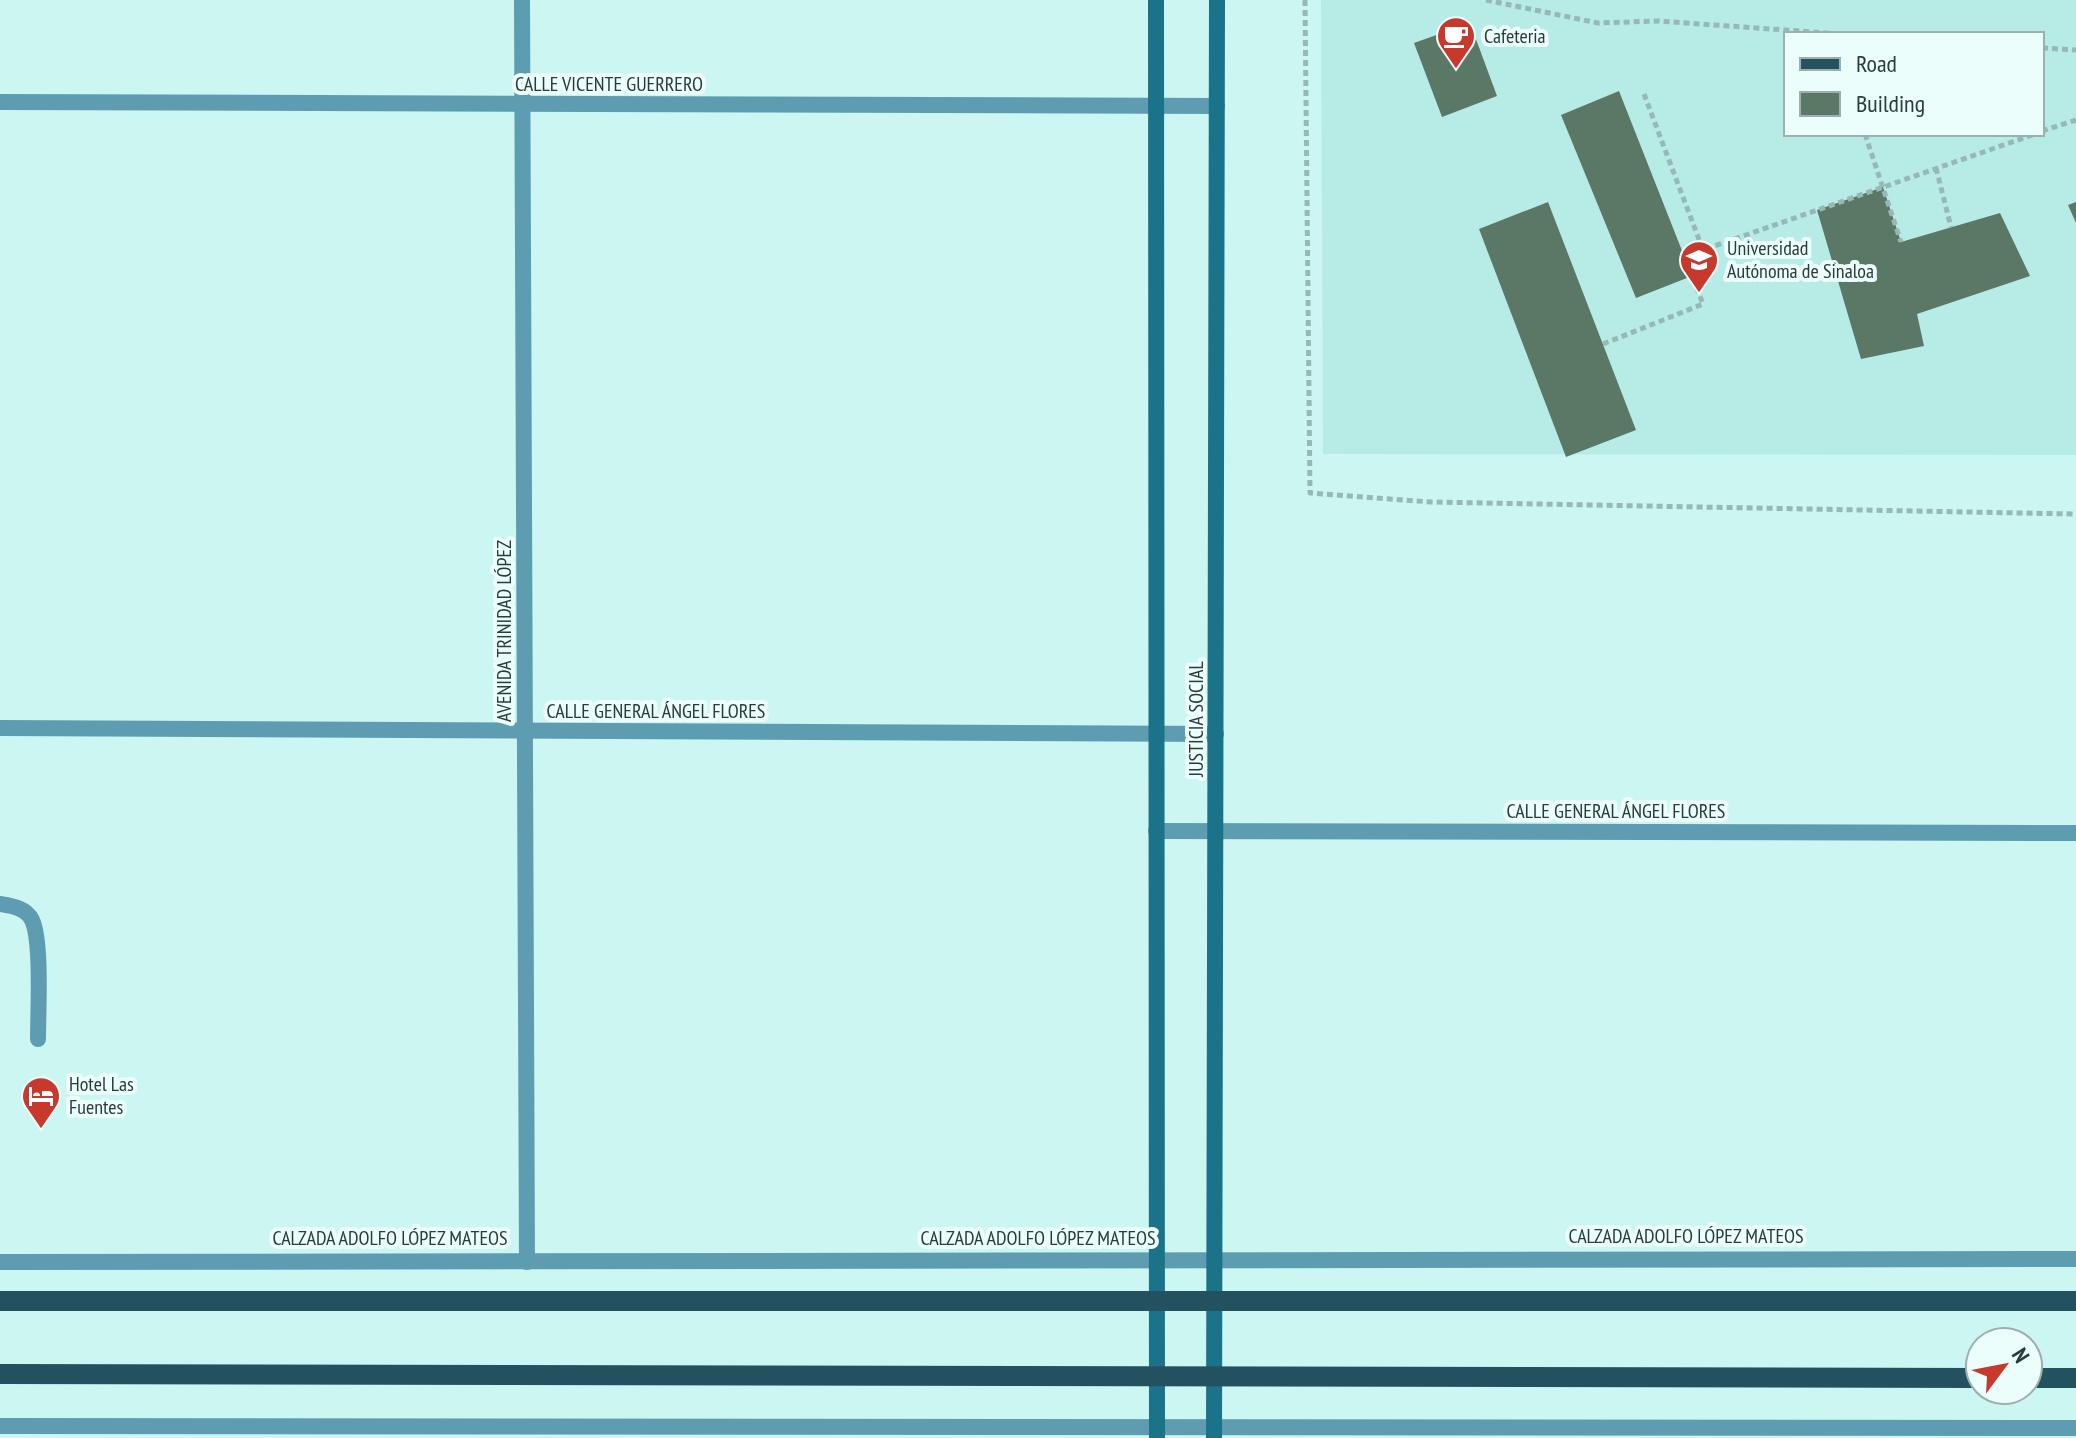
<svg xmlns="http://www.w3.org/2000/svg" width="2076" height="1438" font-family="'PT Sans Narrow',sans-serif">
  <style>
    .built { fill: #b7ece6; fill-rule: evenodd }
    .building { fill: #5a7865 }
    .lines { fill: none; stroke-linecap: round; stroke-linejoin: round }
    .path { stroke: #97b9b6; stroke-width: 5; stroke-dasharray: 6 4; stroke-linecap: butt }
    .lane { stroke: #5e9db1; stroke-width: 16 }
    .street { stroke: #5e9db1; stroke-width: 16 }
    .secondary { stroke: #1b738a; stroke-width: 16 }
    .primary { stroke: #24515f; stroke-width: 20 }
    .labels { text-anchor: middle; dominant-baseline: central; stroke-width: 8; stroke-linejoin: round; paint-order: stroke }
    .poi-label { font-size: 20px; fill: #2a3b39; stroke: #ecfefc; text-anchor: start }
    .street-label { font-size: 20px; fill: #2a3b39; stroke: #ecfefc }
  </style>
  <rect width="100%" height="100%" fill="#cbf6f2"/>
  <path class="built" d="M 1321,0 L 2076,0 L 2076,455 L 1323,454 ZM 1786,34 L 2042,34 L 2042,134 L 1786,134 Z"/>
  <g class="building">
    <polygon points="1470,23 1497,96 1442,117 1414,43"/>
    <polygon points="1619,91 1692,276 1636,298 1561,115"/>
    <polygon points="1883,187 1901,242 2000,213 2030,276 1917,314 1924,346 1861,359 1817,210"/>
    <polygon points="1548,202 1636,430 1566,457 1479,229"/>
    <polygon points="2076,202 2076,223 2068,205"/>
  </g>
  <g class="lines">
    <g class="path">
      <polyline points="1305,0 1310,493 1431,502 2076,514"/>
      <polyline points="1486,0 1598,23 1658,21 1841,34"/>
      <polyline points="2042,48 2076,50"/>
      <polyline points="1644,94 1703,250 2035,134"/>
      <polyline points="2042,131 2076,120"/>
      <polyline points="1865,134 1901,242"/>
      <polyline points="1936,168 1951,227"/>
      <polyline points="1603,344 1703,304 1692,276 1703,250"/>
    </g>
    <path class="lane" d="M 0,904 C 12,906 26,908 32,920 C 42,941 38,1012 38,1039"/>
    <g class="street">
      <polyline points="522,0 527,1262"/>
      <polyline points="0,102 1217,106"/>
      <polyline points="0,728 1216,734"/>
      <polyline points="1156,831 2076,833"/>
      <polyline points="0,1262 2076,1259"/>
      <polyline points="0,1426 2076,1428"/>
    </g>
    <g class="secondary">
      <polyline points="1156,0 1157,1438"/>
      <polyline points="1214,1438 1217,0"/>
    </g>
    <g class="primary">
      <polyline points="0,1301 2076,1301"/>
      <polyline points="0,1374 1980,1378"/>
      <polyline points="2028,1378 2076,1378"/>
    </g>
  </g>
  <defs>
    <symbol id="cafe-pin" viewBox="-11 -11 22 30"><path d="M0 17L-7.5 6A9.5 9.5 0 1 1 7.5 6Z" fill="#c6392c" stroke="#ecfefc"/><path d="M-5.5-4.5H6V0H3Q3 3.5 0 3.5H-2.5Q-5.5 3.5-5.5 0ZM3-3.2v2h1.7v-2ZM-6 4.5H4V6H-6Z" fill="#fff"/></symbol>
    <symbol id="university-pin" viewBox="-11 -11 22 30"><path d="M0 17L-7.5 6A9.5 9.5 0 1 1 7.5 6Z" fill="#c6392c" stroke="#ecfefc"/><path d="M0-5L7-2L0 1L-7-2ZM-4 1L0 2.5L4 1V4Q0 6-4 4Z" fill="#fff"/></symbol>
    <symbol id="hotel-pin" viewBox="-11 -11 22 30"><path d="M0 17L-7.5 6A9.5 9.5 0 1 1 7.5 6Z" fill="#c6392c" stroke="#ecfefc"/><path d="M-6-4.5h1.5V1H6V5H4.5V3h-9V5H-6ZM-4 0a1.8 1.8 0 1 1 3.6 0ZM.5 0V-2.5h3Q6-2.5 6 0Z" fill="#fff"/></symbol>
  </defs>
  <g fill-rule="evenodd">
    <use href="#cafe-pin" x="1434" y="14" width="44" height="60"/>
    <use href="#university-pin" x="1677" y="238" width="44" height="60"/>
    <use href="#hotel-pin" x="19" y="1074" width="44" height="60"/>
  </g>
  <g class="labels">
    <g class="poi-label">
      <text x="1484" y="36">Cafeteria</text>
      <text x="1727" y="248">Universidad<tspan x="1727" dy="23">Autónoma de Sinaloa</tspan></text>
      <text x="69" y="1084">Hotel Las<tspan x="69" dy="23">Fuentes</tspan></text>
    </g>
    <g class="street-label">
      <text x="609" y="84">CALLE VICENTE GUERRERO</text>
      <text transform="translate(504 631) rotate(-90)">AVENIDA TRINIDAD LÓPEZ</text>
      <text x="656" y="711">CALLE GENERAL ÁNGEL FLORES</text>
      <text transform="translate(1196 719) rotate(-90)">JUSTICIA SOCIAL</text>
      <text x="1616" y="811">CALLE GENERAL ÁNGEL FLORES</text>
      <text x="1686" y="1236">CALZADA ADOLFO LÓPEZ MATEOS</text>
      <text x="390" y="1238">CALZADA ADOLFO LÓPEZ MATEOS</text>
      <text x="1038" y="1238">CALZADA ADOLFO LÓPEZ MATEOS</text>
    </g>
  </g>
  <rect x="1784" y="32" width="260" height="104" fill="#ecfefc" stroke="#9eb0ae" stroke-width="2"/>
  <rect x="1800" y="58" width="40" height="12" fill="#24515f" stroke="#9eb0ae" stroke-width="2"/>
  <text x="1856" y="72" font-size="24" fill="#2a3b39">Road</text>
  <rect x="1800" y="92" width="40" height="24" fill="#5a7865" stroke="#9eb0ae" stroke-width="2"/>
  <text x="1856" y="112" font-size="24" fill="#2a3b39">Building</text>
  <g transform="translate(2004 1366) rotate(58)"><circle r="38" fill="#ecfefc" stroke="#9eb0ae" stroke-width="2"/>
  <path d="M0-6L14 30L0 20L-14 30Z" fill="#c6392c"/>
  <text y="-12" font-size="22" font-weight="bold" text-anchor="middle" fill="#2a3b39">N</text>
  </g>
</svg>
